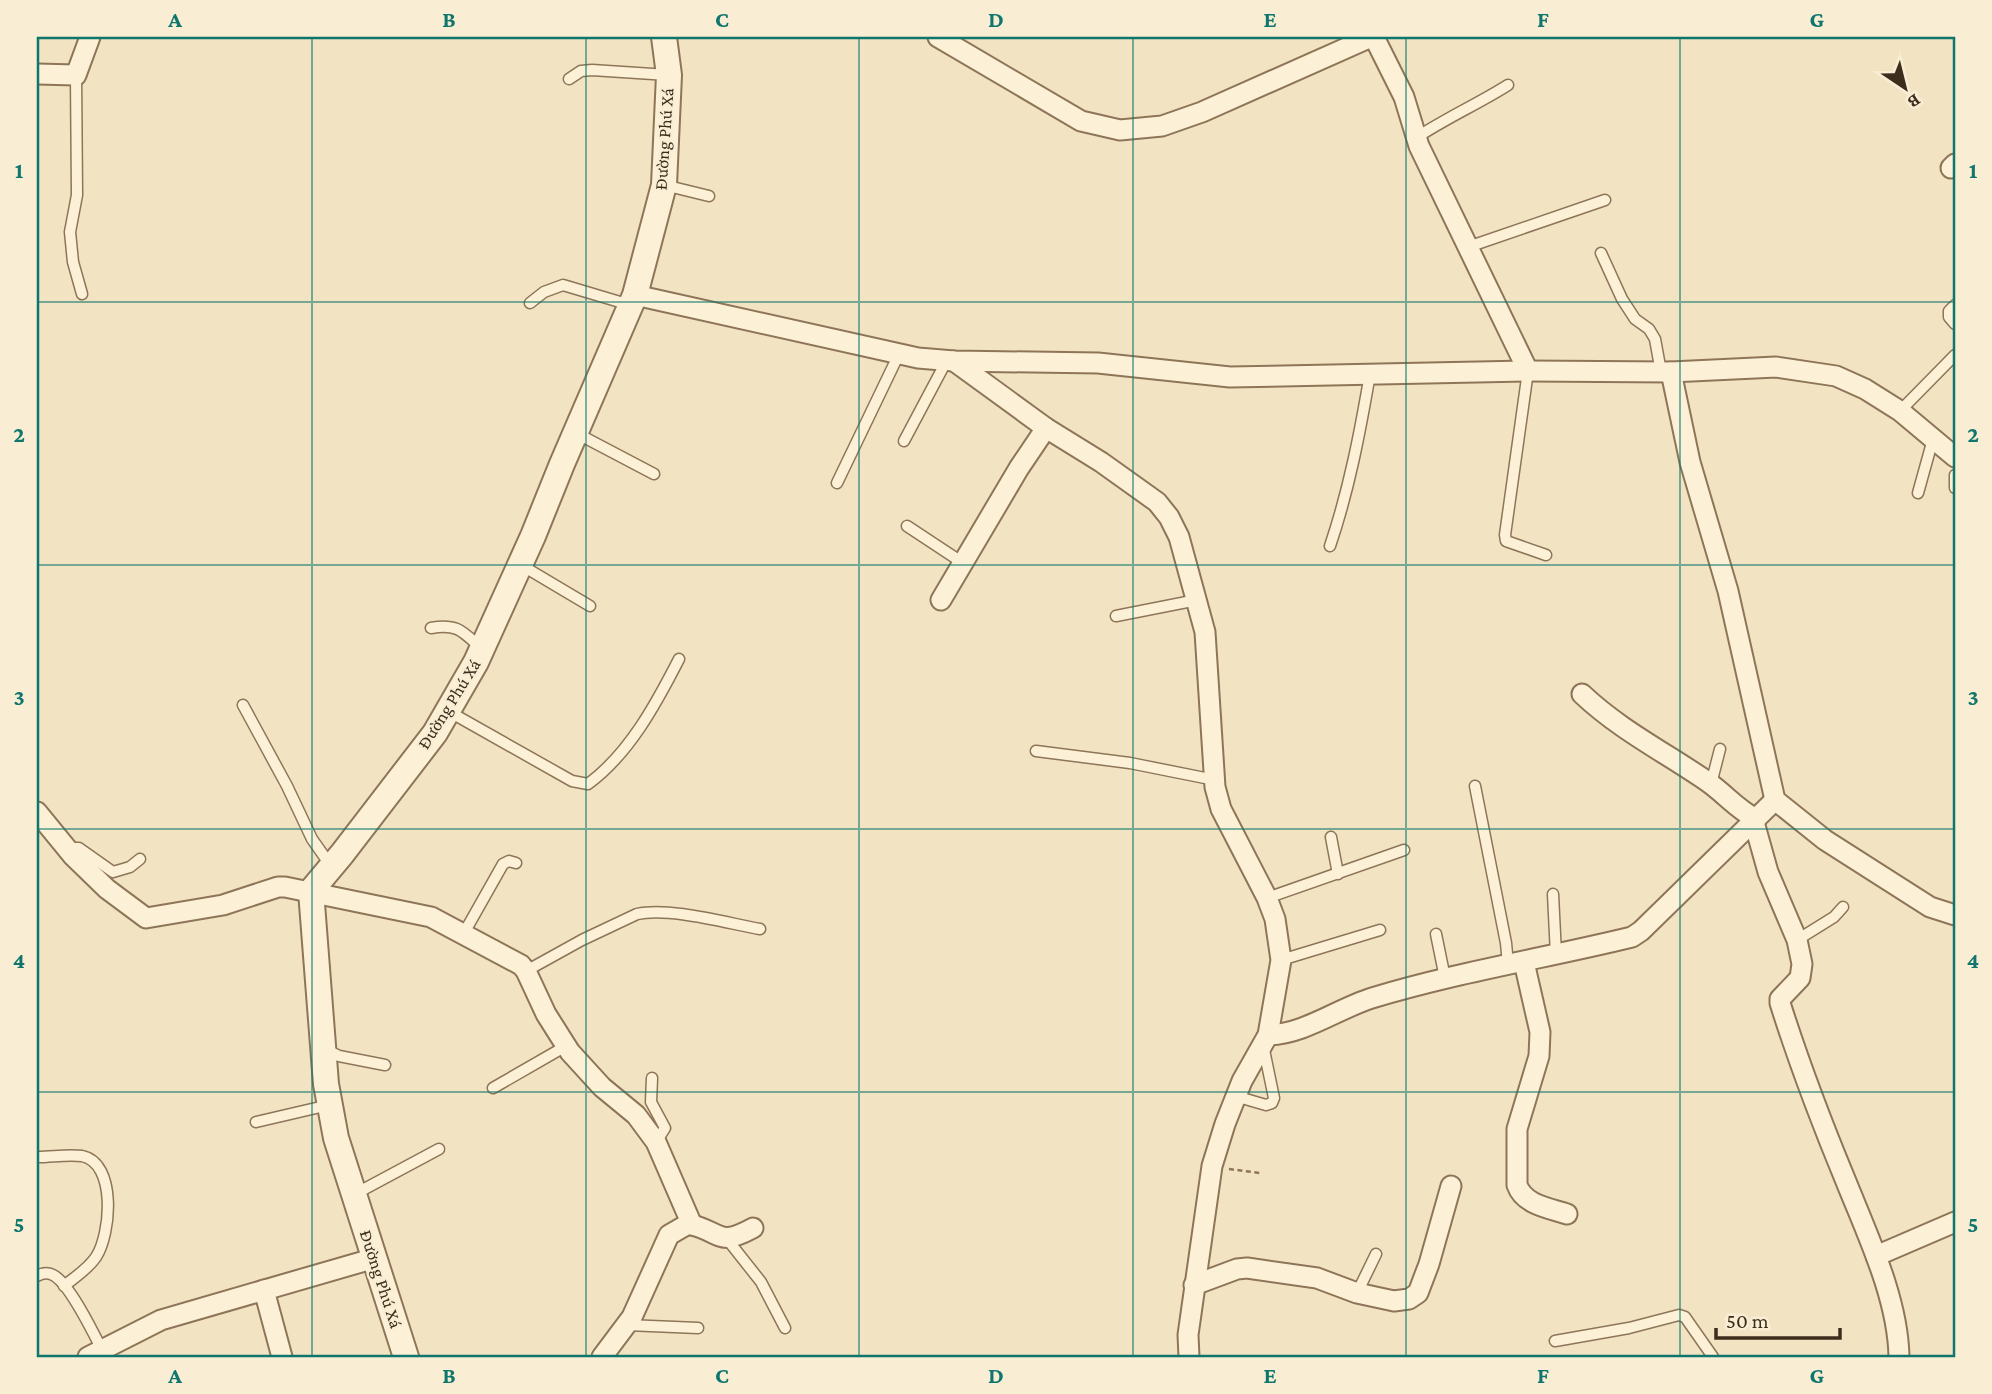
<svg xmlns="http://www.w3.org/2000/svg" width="1992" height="1394" font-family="'Crimson Pro',serif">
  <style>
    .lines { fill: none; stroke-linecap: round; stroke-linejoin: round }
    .service-casing { stroke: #8e7558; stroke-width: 13 }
    .minor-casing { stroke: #8e7558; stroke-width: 23 }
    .tertiary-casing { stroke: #8e7558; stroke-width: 28 }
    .path { stroke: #8e7558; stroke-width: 2.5; stroke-dasharray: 5 3.5; stroke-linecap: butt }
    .service { stroke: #fcf1d7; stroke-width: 10 }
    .minor { stroke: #fcf1d7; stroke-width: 19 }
    .tertiary { stroke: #fcf1d7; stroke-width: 24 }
    .grid { fill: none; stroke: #0f766e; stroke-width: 2; stroke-opacity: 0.55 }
    .labels { text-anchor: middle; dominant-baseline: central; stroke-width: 5; stroke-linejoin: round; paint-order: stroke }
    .street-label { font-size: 18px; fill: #3d2d1d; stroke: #f9eed3 }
    .neatline { fill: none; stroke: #0f766e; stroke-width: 2.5 }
    .grid-label { font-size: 23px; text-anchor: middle; font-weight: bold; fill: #0f766e }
  </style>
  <rect width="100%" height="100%" fill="#f2e4c3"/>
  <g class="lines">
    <defs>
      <g id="service">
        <polyline points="76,75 77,195 70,232 73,262 82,294"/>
        <polyline points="569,79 581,71 592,70 668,75"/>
        <path d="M 1416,138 C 1446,118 1478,104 1508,85"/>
        <polyline points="664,185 709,196"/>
        <polyline points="1468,247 1605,200"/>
        <polyline points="1601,253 1622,299 1635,319 1649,329 1655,339 1661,372"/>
        <polyline points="530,303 544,292 563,285 630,305"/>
        <polyline points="1955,305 1949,311 1949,317 1955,324"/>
        <polyline points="1528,371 1505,535 1506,541 1546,555"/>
        <polyline points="1900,411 1955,355"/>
        <polyline points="576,433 654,474"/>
        <polyline points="904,441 947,360"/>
        <polyline points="1955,475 1955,488"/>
        <polyline points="837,483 899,354"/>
        <polyline points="1918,493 1933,439"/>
        <polyline points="907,526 963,563"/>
        <path d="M 1330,546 C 1349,490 1360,432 1370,374"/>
        <polyline points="521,565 590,606"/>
        <polyline points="1116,616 1197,600"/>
        <path d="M 431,628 C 458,623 463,632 482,649"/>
        <polyline points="243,705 287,786 312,839 331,866"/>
        <path d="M 448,711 L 572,781 L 588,784 C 629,754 656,704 679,659"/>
        <polyline points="1036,751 1130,763 1215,780"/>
        <polyline points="1711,784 1720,749"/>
        <polyline points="1475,786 1506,943 1508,965"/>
        <polyline points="1331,837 1338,874"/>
        <polyline points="67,848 79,848 113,872 130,867 140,859"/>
        <polyline points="1553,894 1556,955"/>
        <polyline points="1267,898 1404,850"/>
        <polyline points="464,933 503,864 509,861 516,863"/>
        <polyline points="1436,934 1445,978"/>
        <polyline points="1797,940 1834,917 1843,907"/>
        <polyline points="1281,960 1380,930"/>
        <path d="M 526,971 L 582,940 L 637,914 C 670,907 726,923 760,929"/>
        <polyline points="327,1050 339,1056 385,1065"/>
        <polyline points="652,1078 651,1102 665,1128 656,1142"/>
        <polyline points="493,1088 566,1046"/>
        <polyline points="1235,1096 1266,1105 1272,1103 1274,1098 1263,1045"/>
        <polyline points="256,1122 329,1105"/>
        <path d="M 38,1157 C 52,1157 68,1154 82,1156 C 117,1163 111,1234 96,1257 C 88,1269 75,1277 64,1286"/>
        <polyline points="355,1194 439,1149"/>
        <polyline points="727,1239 761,1282 785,1328"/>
        <path d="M 37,1276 C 42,1273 47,1272 53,1275 C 69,1283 93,1332 102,1350"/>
        <polyline points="1357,1293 1376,1254"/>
        <polyline points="627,1325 698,1328"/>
        <polyline points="1555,1341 1629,1328 1679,1315 1685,1317 1713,1357"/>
      </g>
      <g id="minor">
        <polyline points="938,37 1081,121 1120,130 1162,126 1202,112 1371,37"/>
        <polyline points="1374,37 1404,97 1419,146 1528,371"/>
        <polyline points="37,74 76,75 90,37"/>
        <polyline points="1951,168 1955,164"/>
        <polyline points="635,295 918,358 954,361 1098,363 1230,377 1528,371 1671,372 1776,367 1836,376 1865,389 1900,411 1955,457"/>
        <polyline points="954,361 1046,428 1101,462 1157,502 1169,517 1179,537 1205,632 1215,787 1221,809 1267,898 1275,919 1281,960 1268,1035 1242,1081 1225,1124 1212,1166 1188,1335 1189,1357"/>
        <polyline points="1671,372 1690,462 1728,591 1775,800 1825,840 1930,907 1955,915"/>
        <polyline points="941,600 1019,468 1046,428"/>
        <path d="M 1582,694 C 1620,730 1666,753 1708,782 C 1725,794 1737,809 1756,819"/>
        <polyline points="37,812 73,856 107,889 146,918 223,905 278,887 285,887 431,917 521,965 526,971 546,1014 570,1052 602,1087 636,1115 656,1142 692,1225"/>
        <path d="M 1754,822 L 1768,872 L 1797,940 L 1802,964 L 1800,978 L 1780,999 L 1780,1003 C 1799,1063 1821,1121 1845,1179 C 1867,1234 1898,1298 1899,1357"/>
        <path d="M 1524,962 L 1540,1032 L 1539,1056 L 1517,1129 L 1517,1185 C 1524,1205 1549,1208 1567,1214"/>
        <path d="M 1268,1035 C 1305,1034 1337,1009 1372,998 C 1458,972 1546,958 1632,937 L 1641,931 L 1775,800"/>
        <polyline points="1876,1256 1955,1222"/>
        <polyline points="1194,1285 1237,1269 1247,1268 1317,1278 1357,1293 1394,1301 1409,1299 1418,1293 1429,1264 1451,1186"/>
        <polyline points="264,1290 282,1357"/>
        <polyline points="88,1357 161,1320 375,1258"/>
        <path d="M 602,1357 L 632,1317 L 669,1235 L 688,1224 C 722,1231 716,1248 753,1228"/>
      </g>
      <polyline id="tertiary" points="406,1357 336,1138 326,1084 311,891 342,854 435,733 476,662 533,536 562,464 635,295 664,185 669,75 664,37"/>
    </defs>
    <use href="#service" class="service-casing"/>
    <use href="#minor" class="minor-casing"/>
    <use href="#tertiary" class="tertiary-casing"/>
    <polyline class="path" points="1229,1169 1260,1173"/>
    <use href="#service" class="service"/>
    <use href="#minor" class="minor"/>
    <use href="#tertiary" class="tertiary"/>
  </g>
  <path class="grid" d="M 312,37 L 312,1357M 586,37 L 586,1357M 859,37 L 859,1357M 1133,37 L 1133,1357M 1406,37 L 1406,1357M 1680,37 L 1680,1357M 37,302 L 1955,302M 37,565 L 1955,565M 37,829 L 1955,829M 37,1092 L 1955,1092"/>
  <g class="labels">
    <g class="street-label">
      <text transform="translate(664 139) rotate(-86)">Đường Phú Xá</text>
      <text transform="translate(449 704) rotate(-58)">Đường Phú Xá</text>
      <text transform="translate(381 1279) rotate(72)">Đường Phú Xá</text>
    </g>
  </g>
  <rect width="1992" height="1394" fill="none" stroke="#f9eed3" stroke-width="77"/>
  <g transform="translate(1905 88) rotate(145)" stroke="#f9eed3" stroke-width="5" paint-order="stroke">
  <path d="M0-5L12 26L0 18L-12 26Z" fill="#3d2d1d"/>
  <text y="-10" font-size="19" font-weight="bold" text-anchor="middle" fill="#3d2d1d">B</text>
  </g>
  <path d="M1716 1328v10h124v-10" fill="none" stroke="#3d2d1d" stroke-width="3.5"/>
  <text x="1726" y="1328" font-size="21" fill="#3d2d1d" stroke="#f9eed3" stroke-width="5" paint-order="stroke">50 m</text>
  <rect x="38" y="38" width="1916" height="1318" class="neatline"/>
  <g class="grid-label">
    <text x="175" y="27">A</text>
    <text x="449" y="27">B</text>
    <text x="722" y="27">C</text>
    <text x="996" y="27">D</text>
    <text x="1270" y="27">E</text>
    <text x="1543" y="27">F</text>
    <text x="1817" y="27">G</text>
    <text x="19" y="178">1</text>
    <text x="1973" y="178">1</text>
    <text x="19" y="442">2</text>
    <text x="1973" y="442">2</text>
    <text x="19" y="705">3</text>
    <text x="1973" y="705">3</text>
    <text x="19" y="968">4</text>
    <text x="1973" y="968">4</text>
    <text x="19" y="1232">5</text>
    <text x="1973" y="1232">5</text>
    <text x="175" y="1383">A</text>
    <text x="449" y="1383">B</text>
    <text x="722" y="1383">C</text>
    <text x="996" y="1383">D</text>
    <text x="1270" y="1383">E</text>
    <text x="1543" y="1383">F</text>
    <text x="1817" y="1383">G</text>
  </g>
</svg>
